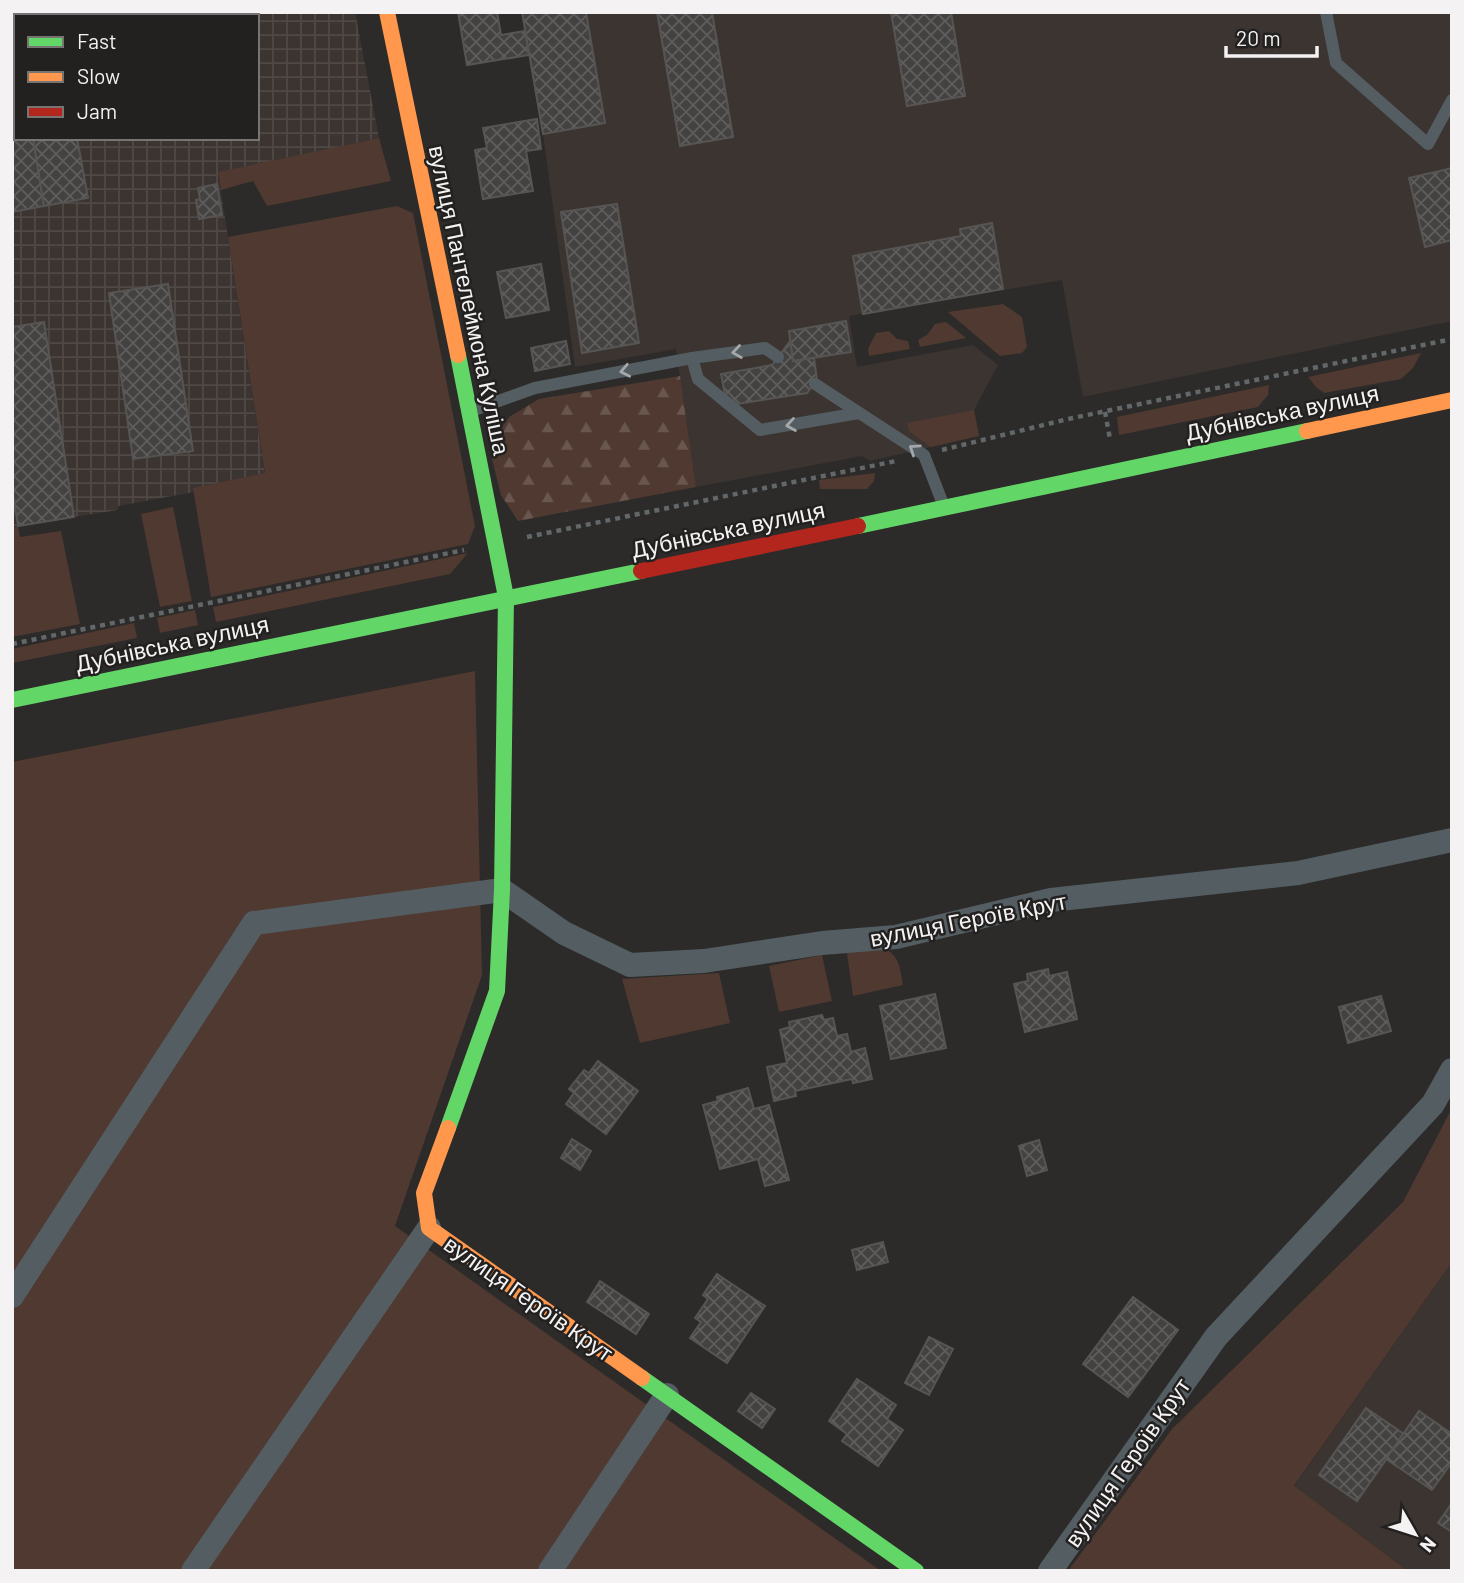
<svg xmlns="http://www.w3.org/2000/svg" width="1464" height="1583" font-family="Barlow,sans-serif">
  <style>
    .built { fill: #3c3431 }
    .industrial { fill: url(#industrial-grid); fill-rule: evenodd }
    .green { fill: #4f3930 }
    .forest { fill: url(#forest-firs) }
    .building { fill: url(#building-cross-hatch); stroke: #565554; stroke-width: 2 }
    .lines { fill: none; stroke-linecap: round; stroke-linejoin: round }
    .path { stroke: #62676a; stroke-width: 4.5; stroke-dasharray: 5 5; stroke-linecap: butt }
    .lane { stroke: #535d62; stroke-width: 12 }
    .street { stroke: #535d62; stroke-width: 24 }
    .fast { stroke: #63d668; stroke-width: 16 }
    .slow { stroke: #ff974d; stroke-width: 16 }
    .jam { stroke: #b3261e; stroke-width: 16 }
    .oneway { stroke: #a4a8aa }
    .labels { text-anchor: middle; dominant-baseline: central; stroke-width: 5; stroke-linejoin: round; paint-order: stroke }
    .street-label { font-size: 23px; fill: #f4f2f2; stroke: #232120 }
  </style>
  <defs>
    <pattern id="industrial-grid" width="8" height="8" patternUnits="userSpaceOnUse" patternTransform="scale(1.75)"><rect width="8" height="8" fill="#3c3431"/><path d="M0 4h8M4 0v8" fill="none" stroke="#4f4845"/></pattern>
    <pattern id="forest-firs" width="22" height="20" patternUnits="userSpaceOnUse" patternTransform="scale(1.75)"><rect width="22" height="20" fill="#4f3930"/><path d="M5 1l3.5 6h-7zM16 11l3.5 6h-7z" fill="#69564e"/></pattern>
    <pattern id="building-cross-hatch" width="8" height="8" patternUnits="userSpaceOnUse" patternTransform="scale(1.75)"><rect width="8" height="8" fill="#434241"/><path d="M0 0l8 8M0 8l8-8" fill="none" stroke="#5f5e5d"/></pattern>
  </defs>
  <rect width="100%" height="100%" fill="#2c2b2a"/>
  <g class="built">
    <polygon points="522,12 1452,12 1452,321 1083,397 1062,280 849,316 857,367 973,345 998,365 974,410 979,436 870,461 862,456 696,487 676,349 575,367 543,134"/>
    <polygon points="1452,1262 1452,1571 1408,1571 1294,1487"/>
  </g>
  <path class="industrial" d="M 12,12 L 355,12 L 379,138 L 218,173 L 265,474 L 194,488 L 194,492 L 118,506 L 118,510 L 12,527 ZM 16,16 L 257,16 L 257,138 L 16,138 Z"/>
  <g class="green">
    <polygon points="379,138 391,181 267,206 253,181 221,190 218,172"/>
    <polygon points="397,206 413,213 475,526 468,544 211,597 193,488 265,473 228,237"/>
    <polygon points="1003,304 1022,317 1027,347 1022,353 1000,356 948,312"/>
    <polygon points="946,322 966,338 920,347 918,340 927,335 935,324"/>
    <polygon points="889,331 897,339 908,341 910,349 869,356 868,349 876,333"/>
    <polygon points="1421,353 1413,368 1401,379 1324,393 1316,387 1308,377"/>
    <polygon points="1269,385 1268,395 1258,407 1119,435 1117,417"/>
    <polygon points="974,410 979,436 931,447 910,432 907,423"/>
    <polygon points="875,473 874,481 867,489 820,489 819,480"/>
    <polygon points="173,507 192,601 160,607 141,514"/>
    <polygon points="18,526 20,537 61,531 80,624 12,637 12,527"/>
    <polygon points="468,553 450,574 216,622 213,607"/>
    <polygon points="195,610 198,625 160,633 157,618"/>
    <polygon points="134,623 137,638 12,663 12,649"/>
    <polygon points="475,671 482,975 395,1226 881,1571 12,1571 12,762"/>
    <path d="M 884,948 C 900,956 900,969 903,985 L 853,996 L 847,953 Z"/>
    <polygon points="822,955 832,1001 779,1012 769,966"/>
    <polygon points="719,973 730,1023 640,1043 622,979"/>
    <polygon points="1452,1108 1452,1262 1294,1486 1408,1571 1068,1571 1172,1429 1403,1202"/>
  </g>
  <polygon class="forest" points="680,376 696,487 518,521 501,495 492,459 496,435 509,417 539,399"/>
  <g class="building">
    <polygon points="458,12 497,12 501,35 525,31 529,55 467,65"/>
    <polygon points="522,12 586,12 605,123 543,134"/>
    <polygon points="657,12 712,12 733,137 680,146"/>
    <polygon points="891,12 951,12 965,96 907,106"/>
    <polygon points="16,42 16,138 33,138 44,206 12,212 12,43"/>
    <polygon points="537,119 541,149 526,151 533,191 483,199 475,150 487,148 483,128"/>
    <polygon points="33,138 77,138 88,198 44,206"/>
    <polygon points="1452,168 1452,240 1425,247 1409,178"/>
    <polygon points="217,184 222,215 199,219 196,200 200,199 198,188"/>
    <polygon points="617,204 639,343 582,353 561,212"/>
    <polygon points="992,223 1003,289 863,314 853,256 961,236 960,229"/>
    <polygon points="541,264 549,310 506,318 497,272"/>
    <polygon points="168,284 193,451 133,459 109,293"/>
    <polygon points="846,321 851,352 793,361 789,331"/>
    <polygon points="44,322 74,517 18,526 12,487 12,327"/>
    <polygon points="566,341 570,364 535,371 531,348"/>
    <polygon points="790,341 793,361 814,358 817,380 807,393 737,404 725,395 721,374 772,365"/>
    <polygon points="1048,969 1049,976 1067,972 1077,1019 1025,1032 1014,984 1028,981 1027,974"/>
    <polygon points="935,994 946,1048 891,1059 880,1006"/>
    <polygon points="1381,996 1391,1031 1348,1043 1339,1007"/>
    <polygon points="822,1015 824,1020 833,1018 837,1036 847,1034 851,1052 865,1048 872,1079 853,1083 852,1079 795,1091 796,1096 774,1101 767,1067 787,1063 780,1030 790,1027 789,1022"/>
    <polygon points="598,1061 638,1091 606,1134 566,1104 574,1093 569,1089 584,1070 589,1073"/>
    <polygon points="748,1088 754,1109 769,1105 789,1180 765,1186 758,1159 720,1169 703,1105 718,1101 717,1097"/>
    <polygon points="572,1139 591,1151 580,1170 561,1158"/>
    <polygon points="1039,1140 1047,1170 1027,1176 1019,1146"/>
    <polygon points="883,1242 888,1262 857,1270 852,1250"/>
    <polygon points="717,1274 765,1306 727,1363 690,1338 701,1322 695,1318 708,1299 703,1295"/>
    <polygon points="600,1281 649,1314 636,1334 587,1302"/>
    <polygon points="1133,1297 1178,1330 1128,1397 1083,1364"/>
    <polygon points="929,1337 953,1349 929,1395 905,1383"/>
    <polygon points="857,1379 896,1405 887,1419 903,1430 878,1466 842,1441 847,1434 829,1421"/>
    <polygon points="751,1393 775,1409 762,1428 738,1411"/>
    <polygon points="1366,1408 1404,1434 1357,1501 1319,1475"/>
    <polygon points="1419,1411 1452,1434 1452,1462 1432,1490 1386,1459"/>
    <polygon points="1452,1503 1452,1532 1438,1523"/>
  </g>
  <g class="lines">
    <g class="path">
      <polyline points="1105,412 1110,439"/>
      <polyline points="942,450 1068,419 1452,339"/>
      <polyline points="527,537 896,461"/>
      <polyline points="12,644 464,550"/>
    </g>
    <g class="lane">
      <polyline points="1326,12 1336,63 1428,144 1452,100"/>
      <polyline points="692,358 698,379 760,430 859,413"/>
      <polyline points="815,384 924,455 943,504"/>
      <polyline points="471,411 535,388 692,358 765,348 778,357"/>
    </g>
    <g class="street">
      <polyline points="12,1296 254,923 502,890 564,933 630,965 704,961 822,943 896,937 1051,900 1298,873 1452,840"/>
      <polyline points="193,1571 429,1228"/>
      <polyline points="550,1571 667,1395"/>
      <polyline points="1050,1571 1216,1337 1433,1104 1452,1070"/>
    </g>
    <g class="fast">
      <polyline points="858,526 1307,431"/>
      <polyline points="12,700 641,571"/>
      <polyline points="448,1128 497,991 502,890 506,597 458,355"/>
      <polyline points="642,1378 916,1571"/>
    </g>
    <g class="slow">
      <polyline points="387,12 458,355"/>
      <polyline points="1307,431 1452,400"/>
      <polyline points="448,1128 424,1193 429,1228 642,1378"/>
    </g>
    <polyline class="jam" points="641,571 858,526"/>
  </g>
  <defs><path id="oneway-chevron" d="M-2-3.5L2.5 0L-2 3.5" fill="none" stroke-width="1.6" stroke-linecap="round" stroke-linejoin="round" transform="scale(1.75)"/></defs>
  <g class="oneway">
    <use href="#oneway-chevron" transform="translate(737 352) rotate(172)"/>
    <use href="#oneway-chevron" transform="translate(625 371) rotate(169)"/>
    <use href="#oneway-chevron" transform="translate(791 425) rotate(171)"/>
    <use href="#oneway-chevron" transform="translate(914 449) rotate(-146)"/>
  </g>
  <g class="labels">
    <g class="street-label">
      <text transform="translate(470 300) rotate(78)">вулиця Пантелеймона Куліша</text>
      <text transform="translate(1282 412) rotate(-12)">Дубнівська вулиця</text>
      <text transform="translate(728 529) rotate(-12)">Дубнівська вулиця</text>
      <text transform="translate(172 643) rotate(-12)">Дубнівська вулиця</text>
      <text transform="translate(968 919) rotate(-11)">вулиця Героїв Крут</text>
      <text transform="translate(529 1298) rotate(35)">вулиця Героїв Крут</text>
      <text transform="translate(1127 1462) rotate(-55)">вулиця Героїв Крут</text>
    </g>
  </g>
  <rect width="1464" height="1583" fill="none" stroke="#f4f2f2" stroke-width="28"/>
  <rect x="14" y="14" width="245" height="126" fill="#232120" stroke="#777574" stroke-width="2"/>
  <rect x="28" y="37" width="35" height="10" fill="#63d668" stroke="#777574" stroke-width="2"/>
  <text x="77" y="49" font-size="21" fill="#f4f2f2">Fast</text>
  <rect x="28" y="72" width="35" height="10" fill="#ff974d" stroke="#777574" stroke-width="2"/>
  <text x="77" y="84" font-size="21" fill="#f4f2f2">Slow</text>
  <rect x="28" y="107" width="35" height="10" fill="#b3261e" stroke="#777574" stroke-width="2"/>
  <text x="77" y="119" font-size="21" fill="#f4f2f2">Jam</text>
  <g transform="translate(1415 1534) rotate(129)" stroke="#232120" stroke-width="5" paint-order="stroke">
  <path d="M0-5L12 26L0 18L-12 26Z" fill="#f4f2f2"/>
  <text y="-10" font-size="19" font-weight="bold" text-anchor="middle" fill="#f4f2f2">N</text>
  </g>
  <path d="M1226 46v10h91v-10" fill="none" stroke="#f4f2f2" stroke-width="3.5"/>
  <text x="1236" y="46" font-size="21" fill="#f4f2f2" stroke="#232120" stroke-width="5" paint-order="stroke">20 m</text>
</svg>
